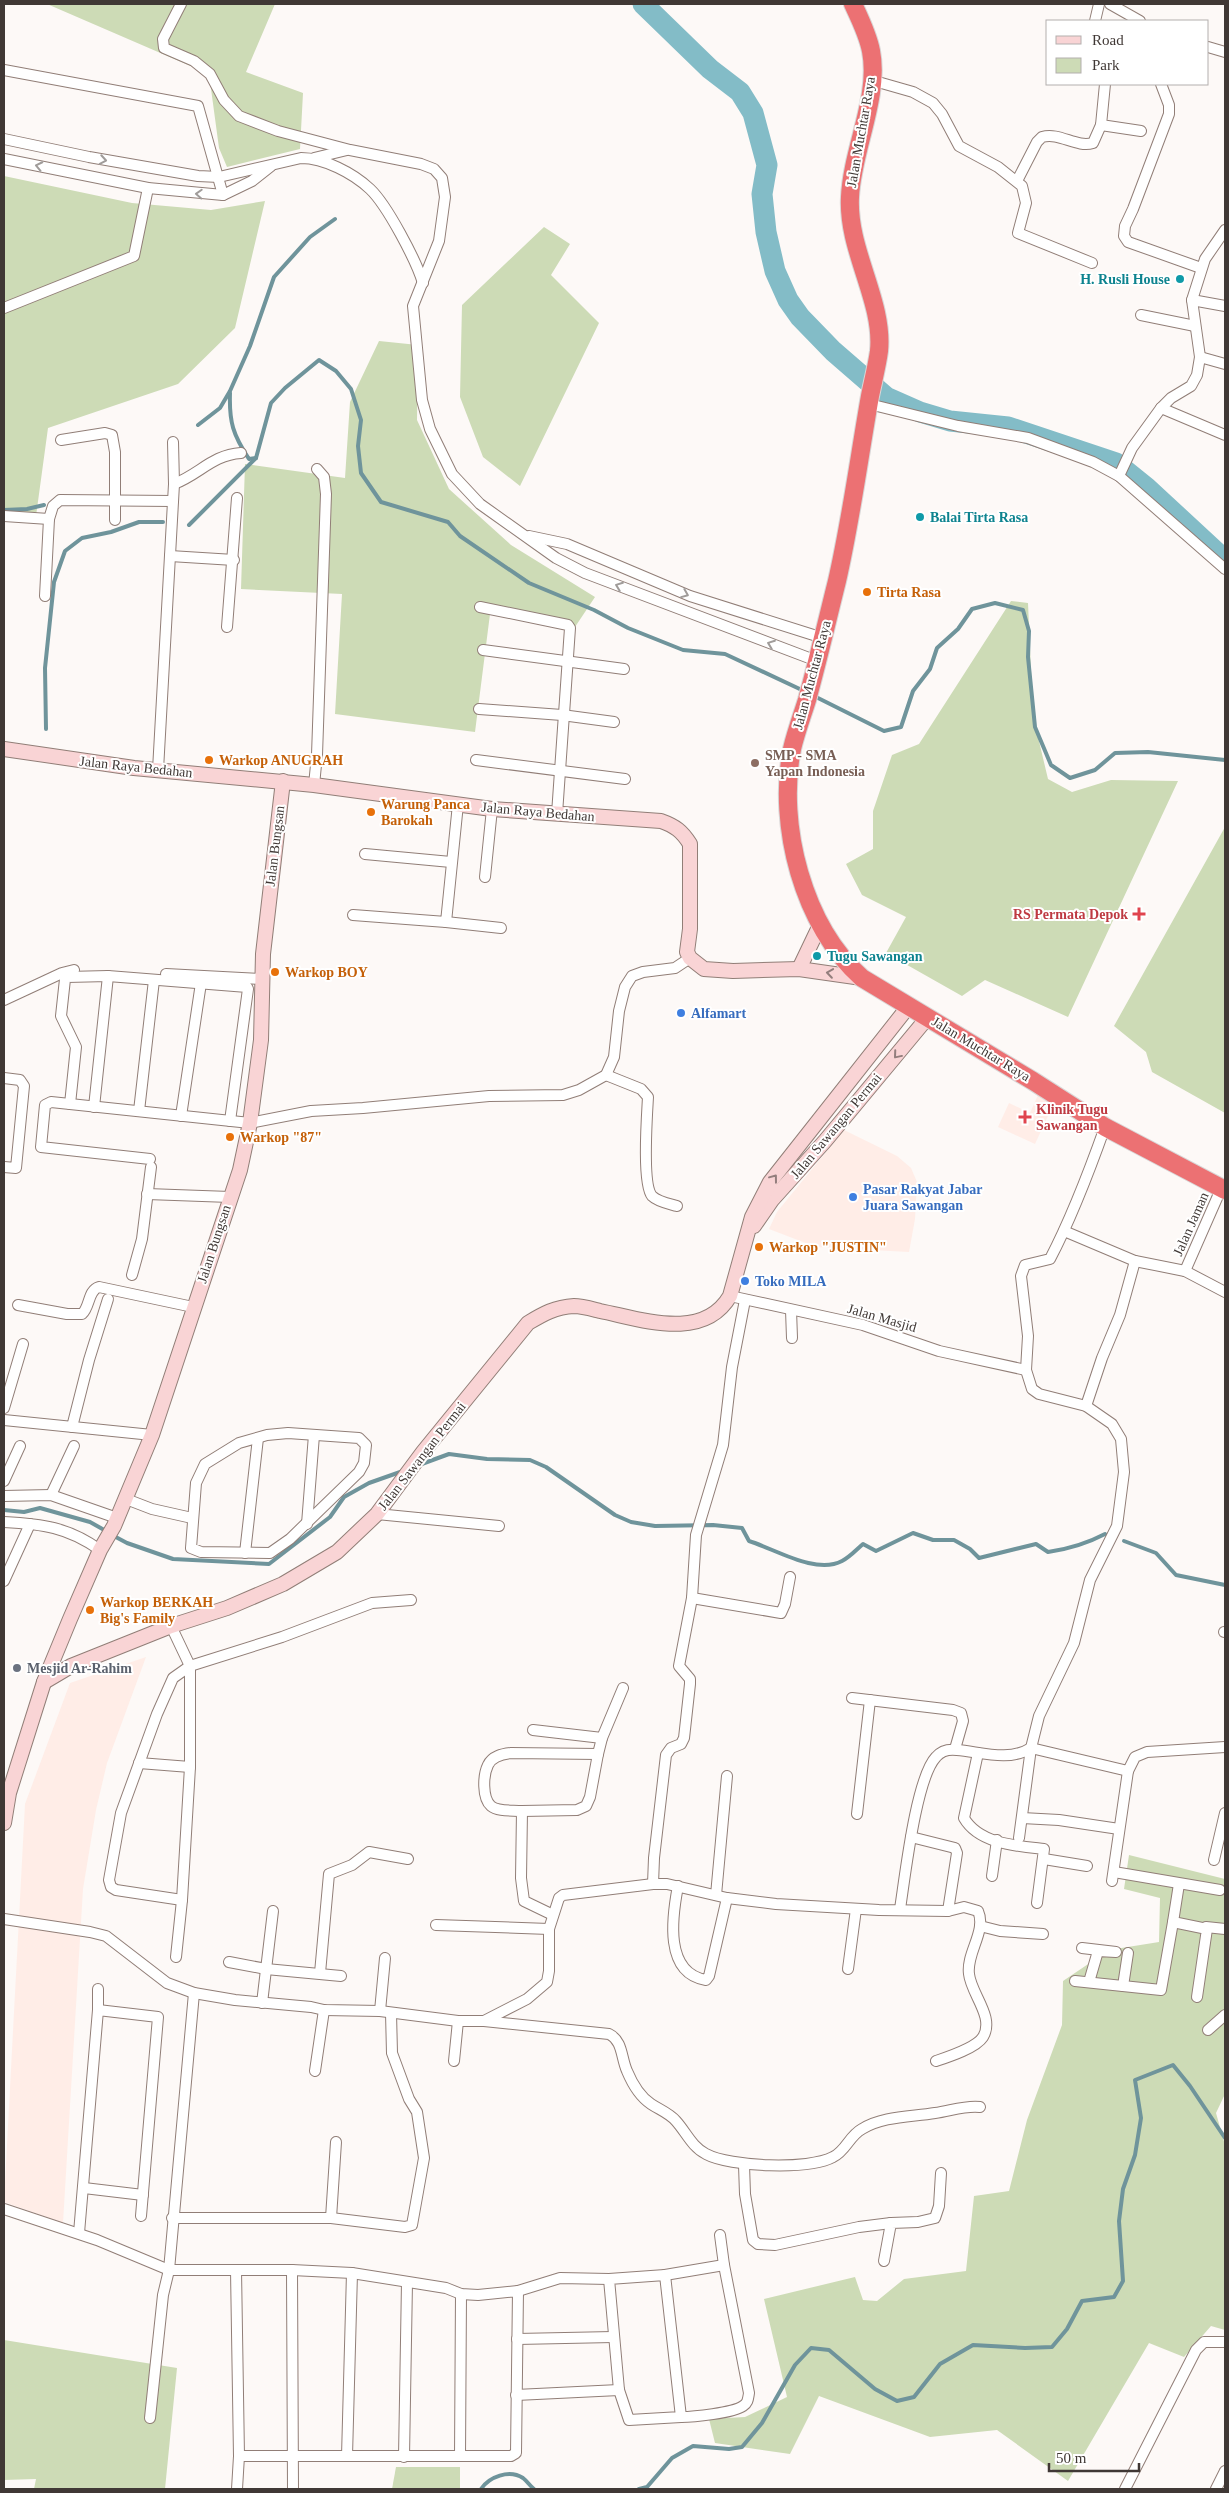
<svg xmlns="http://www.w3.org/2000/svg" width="1229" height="2493" font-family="'Times New Roman',serif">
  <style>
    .built { fill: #ffede7 }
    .green { fill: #cddbb6 }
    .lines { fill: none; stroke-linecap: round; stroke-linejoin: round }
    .stream { stroke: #6f949b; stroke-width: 4 }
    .river { stroke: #83bcc7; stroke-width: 21 }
    .street-casing { stroke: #917e77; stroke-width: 12 }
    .secondary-casing { stroke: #917e77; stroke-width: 16 }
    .highway-casing { stroke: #d9d7d7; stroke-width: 20 }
    .street { stroke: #fff; stroke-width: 10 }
    .secondary { stroke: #f9d4d5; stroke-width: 14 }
    .highway { stroke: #ec7173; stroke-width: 18 }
    .oneway { stroke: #a09c9a }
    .oneway2 { stroke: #937e7d }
    .culture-dot { fill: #0f9aa8; stroke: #fff; stroke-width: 2 }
    .food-dot { fill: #e8710a; stroke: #fff; stroke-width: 2 }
    .education-dot { fill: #8d6e63; stroke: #fff; stroke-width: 2 }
    .health-dot { fill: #e0444e; stroke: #fff; stroke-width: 2 }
    .shop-dot { fill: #3f7fe0; stroke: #fff; stroke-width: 2 }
    .worship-dot { fill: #6b7280; stroke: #fff; stroke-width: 2 }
    .labels { text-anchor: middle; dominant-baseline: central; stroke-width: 4; stroke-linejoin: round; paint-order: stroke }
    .street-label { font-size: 14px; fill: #403835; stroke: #fff }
    .culture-label { font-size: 14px; font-weight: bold; fill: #0d838f; stroke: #fff; text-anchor: start }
    .food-label { font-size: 14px; font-weight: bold; fill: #c56008; stroke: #fff; text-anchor: start }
    .education-label { font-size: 14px; font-weight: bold; fill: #785e54; stroke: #fff; text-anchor: start }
    .health-label { font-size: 14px; font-weight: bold; fill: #be3a42; stroke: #fff; text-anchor: end }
    .shop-label { font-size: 14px; font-weight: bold; fill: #366cbe; stroke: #fff; text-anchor: start }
    .worship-label { font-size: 14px; font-weight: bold; fill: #5b616d; stroke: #fff; text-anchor: start }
  </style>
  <rect width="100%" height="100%" fill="#fdf9f7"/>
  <g class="built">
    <polygon points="1038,1095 1054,1103 1035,1144 998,1127 1009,1103 1030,1113"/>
    <polygon points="844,1130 897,1156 911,1168 917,1182 915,1219 909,1252 816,1247 769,1229 777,1212"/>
    <polygon points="146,1657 107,1763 96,1810 83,1889 63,2223 4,2202 25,1804 70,1683"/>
  </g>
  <g class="green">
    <polygon points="47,4 275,4 246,72 303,93 300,149 227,167 219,148 209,74"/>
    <polygon points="4,176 132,203 211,210 265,201 235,328 178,384 48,428 36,516 4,516"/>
    <polygon points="544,227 570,244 551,275 599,323 520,486 483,457 460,397 462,305"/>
    <polygon points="379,341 418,345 417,420 449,489 511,545 595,597 575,627 490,614 475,732 335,714 342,594 241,589 245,464 345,478 350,402"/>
    <polygon points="1011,601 1028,603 1033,716 1048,779 1072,792 1111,780 1178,781 1068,1017 985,980 962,996 886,953 906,917 862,895 846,864 873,849 873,811 892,755 919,744"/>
    <polygon points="1225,827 1225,1113 1152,1072 1146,1052 1114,1026"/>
    <polygon points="1129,1855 1225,1879 1225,2094 1216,2113 1225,2145 1225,2330 1211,2326 1184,2357 1149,2343 1068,2481 997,2430 930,2437 819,2396 790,2454 715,2443 709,2419 745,2417 787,2397 764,2299 855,2277 863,2300 877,2301 904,2279 966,2271 974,2196 1009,2191 1027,2120 1062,2025 1063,1981 1109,1950 1159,1942 1160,1898 1124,1889"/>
    <polygon points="4,2340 177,2368 165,2489 34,2489 36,2479 4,2480"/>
    <polygon points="396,2467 460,2467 460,2489 392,2489"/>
  </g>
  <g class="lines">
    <g class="stream">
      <path d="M 230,393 C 229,422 233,435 249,459 L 256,458"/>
      <polyline points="198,425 220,408 230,391 250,346 274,277 310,237 335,219"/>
      <polyline points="4,510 27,509 44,505"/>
      <polyline points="189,525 256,458 271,403 285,388 319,360 336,371 351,389 361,420 358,446 361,473 381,502 448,522 460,536 529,583 594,610 628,628 683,650 725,654 804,691"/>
      <polyline points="812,695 884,731 901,727 913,691 930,669 937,648 958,629 972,609 995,603 1023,610 1029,631 1028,657 1035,727 1051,765 1070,778 1095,770 1115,753 1148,752 1225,760"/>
      <polyline points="46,729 45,668 54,582 65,551 82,538 111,532 139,522 163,522"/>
      <path d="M 419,1465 L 449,1454 L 487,1459 L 530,1460 L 546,1467 L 615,1515 L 631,1522 L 655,1526 L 713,1525 L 742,1528 L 749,1541 C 775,1549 816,1575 842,1561 C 850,1557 857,1549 863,1544 L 876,1551 L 913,1533 L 933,1540 L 954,1540 L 970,1549 L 979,1558 L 1036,1544 L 1048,1552 C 1069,1549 1086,1544 1105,1534"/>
      <polyline points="4,1510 24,1512 40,1508 90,1522 106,1531"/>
      <polyline points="112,1535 127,1543 173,1559 269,1564 330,1517 344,1497 369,1483 403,1471"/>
      <polyline points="1124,1541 1156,1553 1176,1575 1225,1585"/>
      <path d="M 481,2489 C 489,2477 509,2469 523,2478 C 527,2481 530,2486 534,2489"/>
      <polyline points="639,2489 647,2487 672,2458 693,2446 729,2449 742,2447 762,2423 795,2365 811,2348 829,2350 875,2389 897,2401 914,2397 940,2364 973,2345 1025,2348 1052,2347 1067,2329 1082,2301 1114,2297 1123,2281 1119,2221 1123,2189 1135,2155 1141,2118 1135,2080 1173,2065 1190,2086 1225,2138"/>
    </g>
    <polyline class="river" points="643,4 710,69 740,92 753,113 767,165 762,194 766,232 775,271 788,300 800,317 833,351 886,397 920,412 950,421 1008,427 1116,463 1147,488 1225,560"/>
    <defs>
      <g id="street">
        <polyline points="181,4 163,39 164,48 194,61 210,74 224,100 239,116 278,131 350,150 421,164 434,169 442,178 445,197 439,241 413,306 422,400 430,429 452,474 480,504 556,558 585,573 817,661"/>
        <polyline points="1110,4 1140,21"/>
        <polyline points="1095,21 1099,4"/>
        <polyline points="1208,47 1225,52"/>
        <polyline points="4,70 198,106 223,195"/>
        <polyline points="871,80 913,92 933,103 942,114 959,146 998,167 1022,186 1026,203 1018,233 1092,263"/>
        <polyline points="1105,84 1101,125 1141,131"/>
        <polyline points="1161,84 1169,105 1169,114 1133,209 1125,226 1124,236 1128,242 1201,268"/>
        <path d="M 4,139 L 89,157 L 198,176 L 219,177 L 301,158 C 324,158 353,173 370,189 C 387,205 416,260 423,283"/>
        <polyline points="314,158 347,150"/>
        <polyline points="4,159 148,188 223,195 252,181 271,166"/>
        <path d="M 1017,181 L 1037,142 L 1042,137 C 1060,132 1076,148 1093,143 L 1101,125"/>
        <polyline points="1192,300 1225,306"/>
        <polyline points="4,308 134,256 148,188"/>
        <polyline points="1141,315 1195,326"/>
        <polyline points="1200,357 1225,364"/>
        <polyline points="869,404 958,426 1028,438 1093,462 1119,476 1225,569"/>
        <polyline points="1161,408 1225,435"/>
        <polyline points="61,440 105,433 112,435 115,452 115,520"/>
        <polyline points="1119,476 1132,448 1161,408 1171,398 1191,386 1197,375 1200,357 1192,300 1205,259 1225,230"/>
        <path d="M 174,484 C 200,474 212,455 241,453"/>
        <polyline points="4,516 49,519"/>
        <polyline points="529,536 567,544 690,596 823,638"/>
        <polyline points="170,556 234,560"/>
        <polyline points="45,596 49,519 53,506 60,500 173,501"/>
        <polyline points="480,607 568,625 570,628 557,814"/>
        <polyline points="227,627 237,498"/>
        <polyline points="483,650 624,669"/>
        <polyline points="479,709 562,715 614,722"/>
        <polyline points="476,760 625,779"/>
        <polyline points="158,770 174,484 173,442"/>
        <polyline points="314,785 317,755 326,494 324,477 317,469"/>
        <polyline points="365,854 451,862"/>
        <polyline points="485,877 492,809"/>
        <polyline points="353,915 446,922 458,804"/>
        <polyline points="446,922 501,928"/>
        <polyline points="166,974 263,979"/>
        <polyline points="4,1000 62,973 74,970"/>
        <path d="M 606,1075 L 641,1089 L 648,1097 C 647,1115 642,1184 652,1196 C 658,1202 670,1204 677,1206"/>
        <polyline points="4,1078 20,1080 24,1086 16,1168 4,1167"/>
        <polyline points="70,1104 76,1047 61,1016 65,979 67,977 108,976 247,987 248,989 230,1121"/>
        <polyline points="94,1107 108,976"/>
        <polyline points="139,1111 154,980"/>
        <polyline points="181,1116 201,983"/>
        <polyline points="150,1159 41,1147 45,1105 51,1102 250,1123 311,1111 363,1108 489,1096 563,1095 579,1090 606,1075 614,1057 619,1011 625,987 632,976 643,972 675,968 690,958"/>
        <polyline points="147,1194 230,1197"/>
        <polyline points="1064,1231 1135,1261 1185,1271 1225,1292"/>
        <polyline points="1185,1271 1221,1189"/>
        <polyline points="132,1275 142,1239 151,1167"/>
        <polyline points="730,1296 863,1325 939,1351 1026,1370"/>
        <path d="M 18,1305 L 67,1314 L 82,1314 C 90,1307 88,1290 99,1287 L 193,1307"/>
        <polyline points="791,1310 792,1338"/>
        <polyline points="1086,1406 1102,1358 1120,1315 1135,1261"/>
        <polyline points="4,1408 23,1344"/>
        <polyline points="4,1420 152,1435"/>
        <polyline points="72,1427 89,1360 108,1299"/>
        <polygon points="288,1433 359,1438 366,1445 364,1463 359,1472 290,1539 270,1553 201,1552 191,1548 196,1483 205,1464 239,1443 267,1435"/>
        <polyline points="4,1481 20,1446"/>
        <polyline points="51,1495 74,1446"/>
        <polyline points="4,1496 51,1495 117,1518"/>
        <polyline points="126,1499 152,1509 192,1518"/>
        <polyline points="377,1514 499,1526"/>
        <path d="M 4,1522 C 42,1524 68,1527 100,1550"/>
        <polyline points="307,1524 314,1435"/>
        <polyline points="245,1553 258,1438"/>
        <polyline points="4,1581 30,1524"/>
        <polyline points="692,1598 781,1613 785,1604 790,1577"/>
        <polyline points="171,1626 190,1666 190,1767 182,1900 176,1957"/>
        <polyline points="1224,1632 1225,1632"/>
        <polyline points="852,1698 953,1710 961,1713 963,1721 955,1749"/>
        <polyline points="533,1730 602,1738"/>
        <path d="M 978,1753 L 964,1818 C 979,1844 1017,1846 1044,1849 L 1037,1903"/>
        <polyline points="139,1763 190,1767"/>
        <polyline points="522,1811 577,1810 586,1806 590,1797 598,1754"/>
        <polyline points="857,1814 870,1700"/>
        <polyline points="1022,1818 1059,1820 1119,1829"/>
        <polyline points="911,1837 955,1848 957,1853 948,1911"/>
        <path d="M 1019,1838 L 1031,1748 L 1039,1716 L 1074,1643 L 1090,1580 L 1117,1526 L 1124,1472 L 1121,1439 L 1112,1424 L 1086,1406 L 1039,1394 L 1032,1389 L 1026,1370 L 1028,1336 L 1021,1276 L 1025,1265 L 1050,1259 C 1072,1217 1089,1172 1105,1127"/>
        <polyline points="1044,1859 1087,1866"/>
        <polyline points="1214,1860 1225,1813"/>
        <polyline points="1114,1872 1220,1890"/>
        <polyline points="992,1876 997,1840"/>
        <polyline points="1112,1881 1128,1771"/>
        <polyline points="653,1884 654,1858 666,1755 671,1748 681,1744 684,1738 690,1684 690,1679 679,1666 692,1598 696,1535 723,1445 732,1367 745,1300"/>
        <polyline points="1179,1884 1173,1922 1207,1929 1197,1997"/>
        <path d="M 678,1886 C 672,1917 664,1973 706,1980 L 709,1976 L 727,1898"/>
        <polyline points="716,1895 727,1776"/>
        <polyline points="182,1900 116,1890 111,1887 109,1880 121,1813 157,1714 173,1678 190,1666 282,1637 372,1603 411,1600"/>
        <path d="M 900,1909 C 905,1877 916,1778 936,1757 C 941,1751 949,1749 957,1750 C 981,1752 1009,1762 1031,1748 L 1128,1771 L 1135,1757 L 1147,1752 L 1225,1747"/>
        <path d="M 553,1915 L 524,1901 L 521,1878 L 522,1811 C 513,1810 498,1812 491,1806 C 482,1798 483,1775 488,1765 C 492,1756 502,1754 511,1753 L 598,1754 L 602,1738 L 623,1688"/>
        <path d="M 4,1919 L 90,1932 L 106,1936 L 167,1983 L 194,1993 L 235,2000 L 311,2007 L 324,2010 L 380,2011 L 458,2021 L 484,2021 L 609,2034 C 623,2041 621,2058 627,2071 C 632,2083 639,2096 651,2104 C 660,2110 669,2113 676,2121 C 686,2132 692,2147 706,2154 C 730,2167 809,2170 833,2157 C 846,2151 849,2136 862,2129 C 883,2116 911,2117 935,2113 C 950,2111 966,2105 980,2107"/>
        <polyline points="436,1925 549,1929"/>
        <polyline points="980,1926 1000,1931 1043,1934"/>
        <polyline points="1206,1927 1225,1929"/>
        <polyline points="1082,1948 1116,1952 1098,1951 1089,1982"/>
        <polyline points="229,1962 266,1969 341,1976"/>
        <polyline points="848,1969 856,1909"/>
        <polyline points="320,1973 329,1874 352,1865 369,1852 408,1859"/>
        <polyline points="1075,1981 1161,1990 1173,1922"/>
        <polyline points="1123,1986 1128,1953"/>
        <polyline points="98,1989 98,2010"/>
        <polyline points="262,2003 273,1911"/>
        <polyline points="380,2011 385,1958"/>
        <path d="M 484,2021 L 527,1999 L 547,1982 L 549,1971 L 549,1929 L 559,1898 L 563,1895 L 653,1884 L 667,1884 L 727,1898 L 776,1904 L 879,1910 L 948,1911 L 964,1907 L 978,1911 C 987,1931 966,1953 969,1974 C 971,1994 995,2017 983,2037 C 976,2048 948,2057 936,2061"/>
        <polyline points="1208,2030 1225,2015"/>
        <polyline points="454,2061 458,2021"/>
        <polyline points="315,2071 324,2010"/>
        <polyline points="744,2165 745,2194 753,2240 758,2244 775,2245 859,2227 891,2223"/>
        <polyline points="84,2188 143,2195"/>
        <polyline points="4,2209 97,2240 169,2270 292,2270 352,2273 446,2288 461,2294 478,2295 518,2291 516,2453 511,2456 239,2456"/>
        <polyline points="172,2218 331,2218 405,2227 412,2225 424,2158 417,2112 409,2099 392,2053 391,2013"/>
        <polyline points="331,2218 336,2142"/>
        <polyline points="79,2233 98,2010 158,2017 141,2216"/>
        <polyline points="884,2261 891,2223 918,2222 935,2218 939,2206 941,2173"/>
        <polyline points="236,2270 239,2456 237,2489"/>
        <polyline points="292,2270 293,2489"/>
        <polygon points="665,2275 681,2417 629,2420 619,2390 609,2279"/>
        <polyline points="665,2275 724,2265"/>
        <polyline points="518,2291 560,2278 609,2279"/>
        <polyline points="517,2339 613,2337"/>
        <polyline points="516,2395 619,2390"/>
        <path d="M 681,2417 C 693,2417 733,2413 743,2406 C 748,2403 748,2399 749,2393 L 724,2265 L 720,2235"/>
        <polyline points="150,2418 163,2295 169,2270 194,1993"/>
        <polyline points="347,2456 352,2273"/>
        <polyline points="460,2456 461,2294"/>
        <polyline points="404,2457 407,2282"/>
        <polyline points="1125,2489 1196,2350 1204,2342 1225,2342"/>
        <polyline points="1216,2489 1225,2471"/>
      </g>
      <g id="secondary">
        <path d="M 4,749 L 134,768 L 314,785 L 492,809 L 661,821 C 675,826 682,831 690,844 L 690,929 L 687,952 L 690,958 L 704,969 L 733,971 L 799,969 L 862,978"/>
        <polyline points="799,969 820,925"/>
        <polyline points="754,1226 772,1200 825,1141 928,1017"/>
        <path d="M 44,1682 L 71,1666 L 171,1626 L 227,1608 L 283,1584 L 337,1552 L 377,1514 L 423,1452 L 528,1323 C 543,1314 555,1307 574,1306 C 582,1306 592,1309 600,1311 C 641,1319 703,1342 730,1296 L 752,1217 L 770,1182 L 908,1007"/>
        <polyline points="4,1823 9,1793 44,1682 70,1619 100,1550 114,1526 152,1435 240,1170 250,1123 261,1040 263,954 283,781"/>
      </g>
      <path id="highway" d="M 853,4 C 860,19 868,35 871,51 C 880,97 852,150 850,197 C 847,250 884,301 879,351 C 877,366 873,381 870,396 C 859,458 851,520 837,581 C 827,621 818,660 807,700 C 802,716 796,732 792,749 C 777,825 803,926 862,978 L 1033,1081 L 1105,1127 L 1225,1190"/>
    </defs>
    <use href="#street" class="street-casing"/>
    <use href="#secondary" class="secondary-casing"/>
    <use href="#highway" class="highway-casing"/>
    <use href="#street" class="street"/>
    <use href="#secondary" class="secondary"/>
    <use href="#highway" class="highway"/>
  </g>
  <defs><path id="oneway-chevron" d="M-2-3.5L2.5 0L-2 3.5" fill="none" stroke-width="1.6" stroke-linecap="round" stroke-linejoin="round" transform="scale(1.25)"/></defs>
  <g class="oneway">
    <use href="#oneway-chevron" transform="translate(103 160) rotate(10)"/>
    <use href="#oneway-chevron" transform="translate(39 166) rotate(-168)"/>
    <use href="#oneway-chevron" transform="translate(199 194) rotate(-177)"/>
    <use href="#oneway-chevron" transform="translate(619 586) rotate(-159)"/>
    <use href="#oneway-chevron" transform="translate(685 594) rotate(22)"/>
    <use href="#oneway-chevron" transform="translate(771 644) rotate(-159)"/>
  </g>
  <g class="oneway2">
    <use href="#oneway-chevron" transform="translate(830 973) rotate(-172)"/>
    <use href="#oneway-chevron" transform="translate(897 1055) rotate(130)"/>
    <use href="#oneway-chevron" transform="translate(774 1178) rotate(-53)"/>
  </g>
  <g class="culture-dot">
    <circle cx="1180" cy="279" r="5"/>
    <circle cx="920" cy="517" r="5"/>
    <circle cx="817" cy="956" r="5"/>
  </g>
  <g class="food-dot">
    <circle cx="867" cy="592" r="5"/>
    <circle cx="209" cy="760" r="5"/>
    <circle cx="371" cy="812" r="5"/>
    <circle cx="275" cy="972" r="5"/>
    <circle cx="230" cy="1137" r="5"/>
    <circle cx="759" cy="1247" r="5"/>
    <circle cx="90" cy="1610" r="5"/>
  </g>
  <circle class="education-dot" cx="755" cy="763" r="5"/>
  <g class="health-dot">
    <path d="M1136.5 906.5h5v5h5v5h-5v5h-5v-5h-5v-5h5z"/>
    <path d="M1022.5 1109.5h5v5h5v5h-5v5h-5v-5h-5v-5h5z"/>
  </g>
  <g class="shop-dot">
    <circle cx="681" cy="1013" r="5"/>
    <circle cx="853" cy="1197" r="5"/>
    <circle cx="745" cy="1281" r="5"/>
  </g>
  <circle class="worship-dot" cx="17" cy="1668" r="5"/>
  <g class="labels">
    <g class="street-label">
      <text transform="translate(861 132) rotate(-80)">Jalan Muchtar Raya</text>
      <text transform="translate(812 675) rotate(-75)">Jalan Muchtar Raya</text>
      <text transform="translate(136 767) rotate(6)">Jalan Raya Bedahan</text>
      <text transform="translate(538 812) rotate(5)">Jalan Raya Bedahan</text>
      <text transform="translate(275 846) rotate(-83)">Jalan Bungsan</text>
      <text transform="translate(981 1049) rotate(31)">Jalan Muchtar Raya</text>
      <text transform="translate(836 1126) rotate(-50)">Jalan Sawangan Permai</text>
      <text transform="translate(1191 1224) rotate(-66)">Jalan Jaman</text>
      <text transform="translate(214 1244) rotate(-72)">Jalan Bungsan</text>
      <text transform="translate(882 1318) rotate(16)">Jalan Masjid</text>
      <text transform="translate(422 1456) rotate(-52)">Jalan Sawangan Permai</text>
    </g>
    <g class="culture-label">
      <text x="1170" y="279" text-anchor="end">H. Rusli House</text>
      <text x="930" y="517">Balai Tirta Rasa</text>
      <text x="827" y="956">Tugu Sawangan</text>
    </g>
    <g class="food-label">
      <text x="877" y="592">Tirta Rasa</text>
      <text x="219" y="760">Warkop ANUGRAH</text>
      <text x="381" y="804">Warung Panca<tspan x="381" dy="16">Barokah</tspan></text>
      <text x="285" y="972">Warkop BOY</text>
      <text x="240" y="1137">Warkop "87"</text>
      <text x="769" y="1247">Warkop "JUSTIN"</text>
      <text x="100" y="1602">Warkop BERKAH<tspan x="100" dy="16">Big's Family</tspan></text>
    </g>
    <g class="education-label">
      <text x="765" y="755">SMP - SMA<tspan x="765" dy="16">Yapan Indonesia</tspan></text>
    </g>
    <g class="health-label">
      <text x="1128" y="914">RS Permata Depok</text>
      <text x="1036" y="1109" text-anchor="start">Klinik Tugu<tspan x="1036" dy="16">Sawangan</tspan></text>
    </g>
    <g class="shop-label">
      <text x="691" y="1013">Alfamart</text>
      <text x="863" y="1189">Pasar Rakyat Jabar<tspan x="863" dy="16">Juara Sawangan</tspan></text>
      <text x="755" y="1281">Toko MILA</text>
    </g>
    <g class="worship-label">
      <text x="27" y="1668">Mesjid Ar-Rahim</text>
    </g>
  </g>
  <rect width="1229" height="2493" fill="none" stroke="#403835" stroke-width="10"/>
  <rect x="1046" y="20" width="162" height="65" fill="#ffffff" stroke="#b3afae"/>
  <rect x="1056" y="36" width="25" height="8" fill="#f9d4d5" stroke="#b3afae"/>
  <text x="1092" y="45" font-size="15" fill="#403835">Road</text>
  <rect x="1056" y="58" width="25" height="15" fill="#cddbb6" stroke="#b3afae"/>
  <text x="1092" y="70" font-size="15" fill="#403835">Park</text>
  <path d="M1049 2463v8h90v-8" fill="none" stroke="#403835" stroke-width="2.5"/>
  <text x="1056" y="2463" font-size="15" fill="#403835" stroke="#ffffff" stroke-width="4" paint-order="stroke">50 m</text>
</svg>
